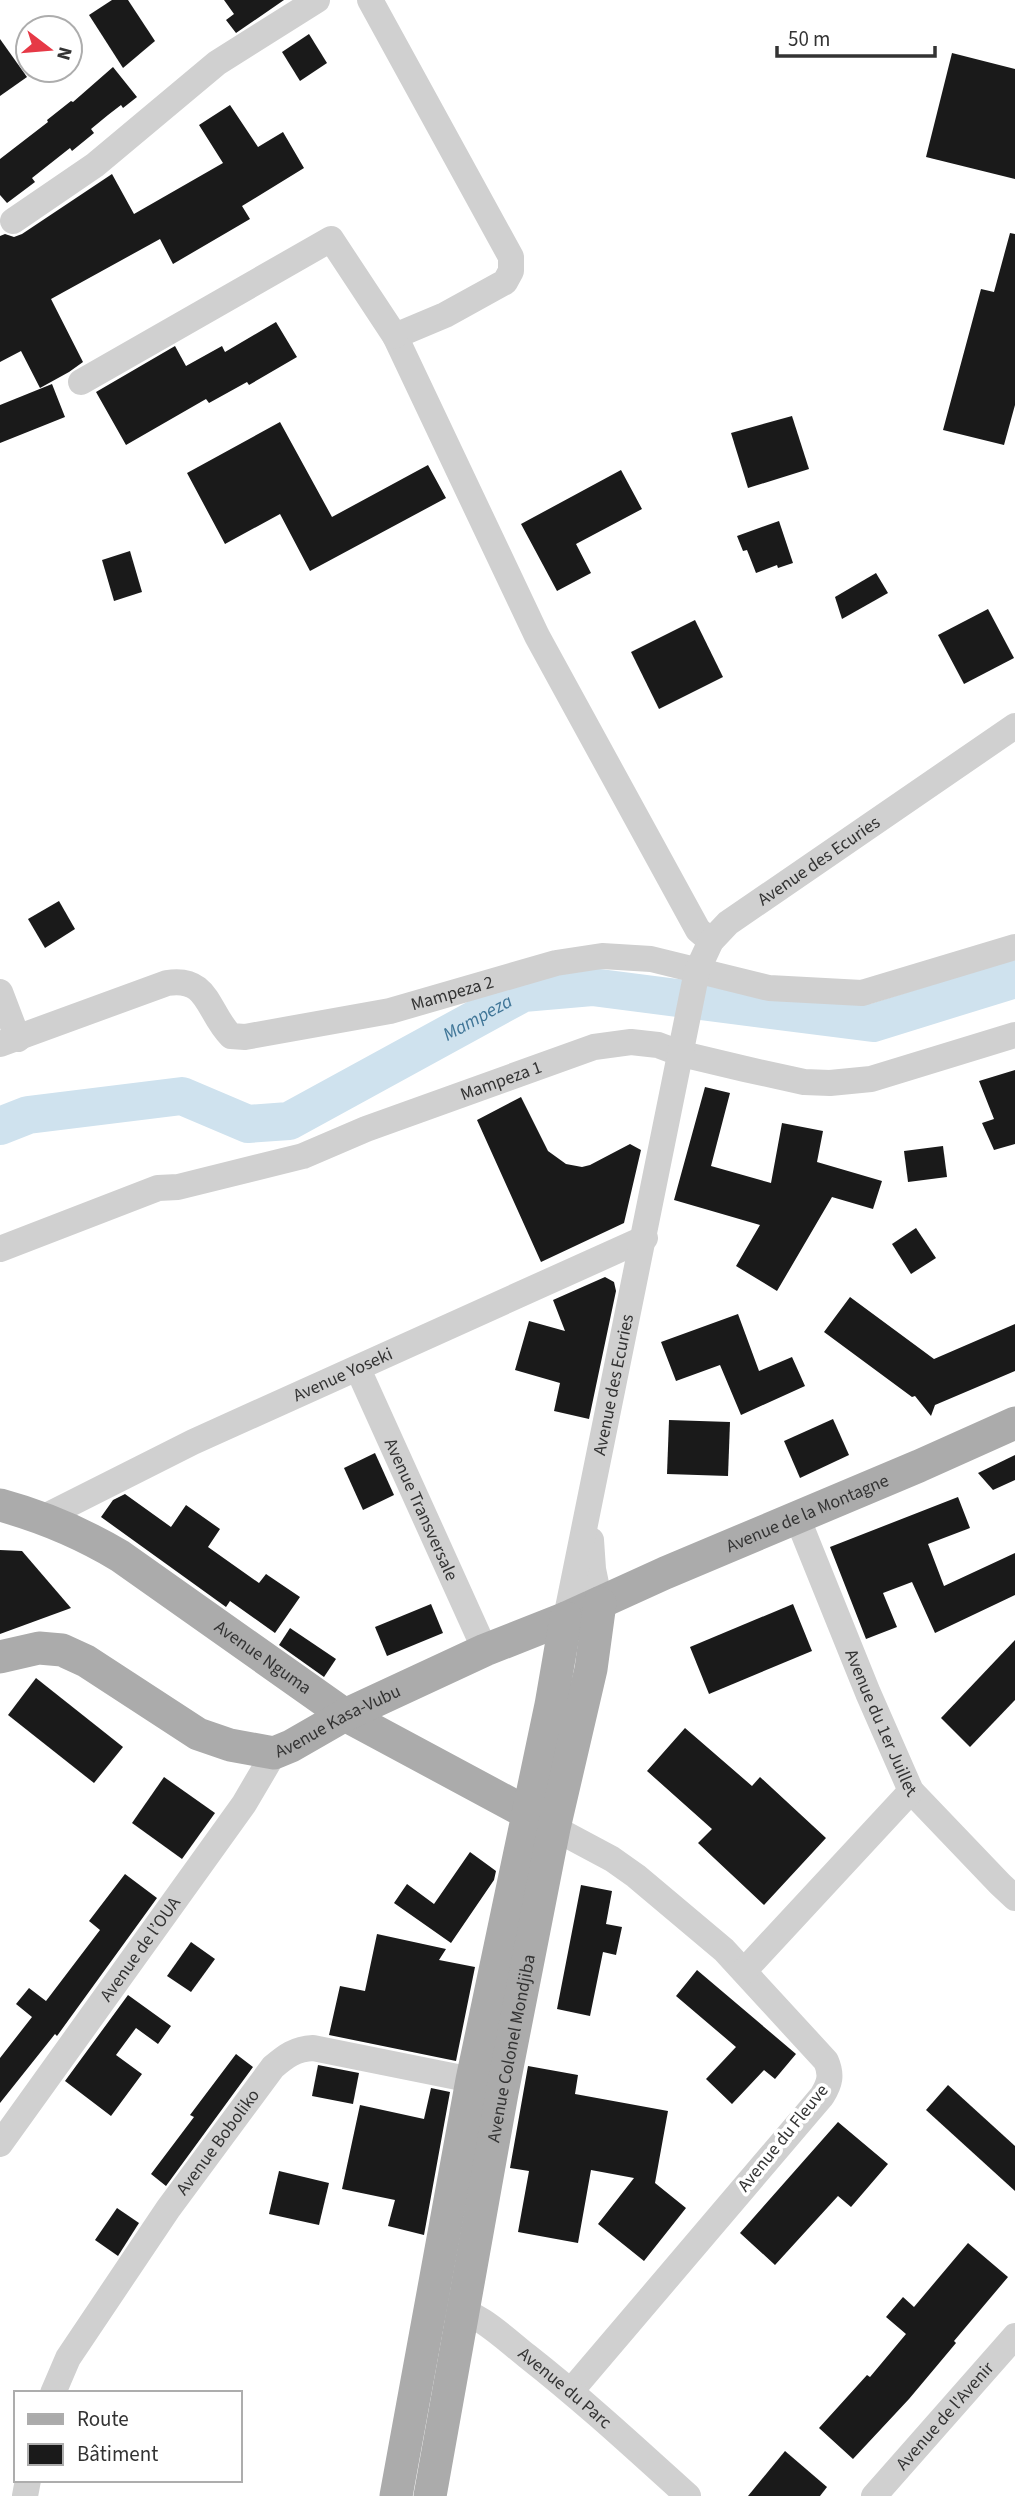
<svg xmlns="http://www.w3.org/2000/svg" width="1015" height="2496" font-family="'Source Sans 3',sans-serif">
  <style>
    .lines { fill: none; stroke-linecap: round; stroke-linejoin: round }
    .river { stroke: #cfe2ee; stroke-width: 38 }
    .building { fill: #1a1a1a }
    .minor { stroke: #d0d0d0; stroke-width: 26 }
    .major { stroke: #ababab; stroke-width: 33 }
    .labels { text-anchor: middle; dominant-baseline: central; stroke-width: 7; stroke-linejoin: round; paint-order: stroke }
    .street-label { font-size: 18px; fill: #333; stroke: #fff }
    .water-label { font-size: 19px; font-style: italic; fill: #3f7597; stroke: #fff }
  </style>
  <rect width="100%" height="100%" fill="#fff"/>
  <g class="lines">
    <path class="river" id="s1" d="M 0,1126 L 28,1115 L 182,1096 L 248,1124 L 289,1121 L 523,993 L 592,987 L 873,1023 L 1015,979"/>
  </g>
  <g class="building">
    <polygon points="112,0 128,0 155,41 123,68 89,15"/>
    <polygon points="224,0 284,0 236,33 226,20 234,14"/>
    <polygon points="309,34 327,63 300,81 282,52"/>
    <polygon points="0,39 27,77 0,96"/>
    <polygon points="952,53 1015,69 1015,179 926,157"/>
    <polygon points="113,67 137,97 123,108 121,105 108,115 91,129 94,133 72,151 70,148 32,178 35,182 7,203 0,195 0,159 48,122 47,120 71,101 73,102"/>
    <polygon points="230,105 258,147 283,132 304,168 242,206 250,219 173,264 160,239 51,299 83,362 69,372 40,388 21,351 0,362 0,236 5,234 14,237 22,234 112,174 134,214 223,163 199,125"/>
    <polygon points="1010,233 1015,234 1015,405 1004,445 943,430 981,289 994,292"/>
    <polygon points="276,322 297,357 249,385 247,382 209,403 206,399 126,445 96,392 175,346 186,366 222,346 225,352"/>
    <polygon points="52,384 65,417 0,443 0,405"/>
    <polygon points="792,416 809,469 748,488 731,433"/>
    <polygon points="280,422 332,517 428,465 446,498 310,571 280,514 225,544 187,473"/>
    <polygon points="621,470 642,509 576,544 591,573 557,591 521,524"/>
    <polygon points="779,521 793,563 778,568 777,565 756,573 747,550 743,551 737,536"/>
    <polygon points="130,551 142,592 114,601 102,560"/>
    <polygon points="876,573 888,593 842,619 835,597"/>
    <polygon points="988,609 1014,658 964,684 938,635"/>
    <polygon points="695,620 723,677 659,709 631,652"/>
    <polygon points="59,901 75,929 45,948 28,919"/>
    <polygon points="1015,1070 1015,1144 994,1150 982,1123 994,1119 979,1081"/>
    <polygon points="705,1087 730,1093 711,1166 771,1183 782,1123 823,1131 817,1162 882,1181 873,1209 832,1197 777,1291 736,1266 760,1225 674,1200"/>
    <polygon points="521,1097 548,1151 566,1164 582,1167 590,1165 630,1144 641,1150 624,1223 541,1262 477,1120"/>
    <polygon points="943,1146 947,1177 908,1182 904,1151"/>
    <polygon points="916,1228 936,1258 911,1274 892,1244"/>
    <polygon points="605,1277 614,1282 616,1291 589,1419 554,1411 560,1383 515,1370 529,1321 565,1331 553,1300"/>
    <polygon points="850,1297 934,1359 1015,1324 1015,1371 935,1405 931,1416 915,1396 912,1397 824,1332"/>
    <polygon points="738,1314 759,1371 792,1357 805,1386 741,1415 720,1365 676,1381 661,1342"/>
    <polygon points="833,1419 849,1455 800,1478 784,1441"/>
    <polygon points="669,1420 730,1422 728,1476 667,1474"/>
    <polygon points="375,1453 394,1495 363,1510 344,1468"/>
    <polygon points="1015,1455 1015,1480 993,1490 978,1473"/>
    <polygon points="125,1494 171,1527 186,1505 220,1529 208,1547 259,1583 266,1574 300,1597 275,1633 230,1601 226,1607 101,1517 113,1500"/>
    <polygon points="958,1497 970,1528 928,1544 944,1586 1015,1553 1015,1595 935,1633 912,1582 883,1593 897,1627 866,1639 830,1547"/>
    <polygon points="0,1550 22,1551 71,1608 0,1634"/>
    <polygon points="431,1604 443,1633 387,1656 375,1627"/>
    <polygon points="793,1604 812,1651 709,1694 690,1647"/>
    <polygon points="290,1628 336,1659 324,1677 279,1645"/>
    <polygon points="1015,1640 1015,1700 970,1747 941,1718"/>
    <polygon points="36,1678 123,1747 94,1783 8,1715"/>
    <polygon points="685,1728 752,1786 760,1777 826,1838 764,1905 698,1843 712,1829 647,1771"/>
    <polygon points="164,1777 215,1813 182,1859 132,1823"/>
    <polygon points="470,1852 496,1871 494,1880 451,1943 394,1903 407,1884 434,1904"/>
    <polygon points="125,1874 157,1898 57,2036 55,2034 0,2103 0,2058 32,2017 16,2004 29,1988 46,2001 100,1930 89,1921"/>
    <polygon points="581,1885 612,1891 606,1924 622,1927 616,1955 603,1952 590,2016 557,2009"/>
    <polygon points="377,1934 446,1949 439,1960 475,1967 456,2061 329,2035 340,1986 365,1991"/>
    <polygon points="191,1942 215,1959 191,1992 167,1976"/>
    <polygon points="697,1970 796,2054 775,2079 764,2070 732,2104 706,2079 736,2047 676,1996"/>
    <polygon points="128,1995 171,2026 158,2044 136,2028 116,2055 142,2074 111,2116 65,2081"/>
    <polygon points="236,2054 253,2067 166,2186 151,2174 194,2117 190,2115"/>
    <polygon points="318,2065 359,2073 353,2104 312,2096"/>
    <polygon points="528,2066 578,2075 575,2094 668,2111 655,2183 686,2208 644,2261 598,2224 634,2178 591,2170 578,2243 518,2232 529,2171 510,2168"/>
    <polygon points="948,2085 1015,2146 1015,2191 926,2110"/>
    <polygon points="431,2088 450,2092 424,2235 388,2226 395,2200 342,2189 360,2105 424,2119"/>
    <polygon points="838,2122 888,2164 851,2207 838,2196 775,2265 740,2233"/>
    <polygon points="279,2171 329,2183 319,2225 269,2214"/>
    <polygon points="117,2208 139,2223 118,2256 95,2240"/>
    <polygon points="968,2243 1008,2277 954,2341 956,2343 909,2399 853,2459 819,2428 867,2375 870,2377 906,2334 886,2317 903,2297 914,2307"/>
    <polygon points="785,2451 827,2487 820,2496 748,2496"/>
  </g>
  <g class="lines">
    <g class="minor">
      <polyline points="370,0 511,257 511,271 505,282 445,315 395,336 537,636 698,930 711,941"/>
      <polyline points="13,221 95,165 217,63 317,0"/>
      <polyline points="81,382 331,239 395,336"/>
      <polyline points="0,992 18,1039"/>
      <path id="s2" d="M 0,1044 L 167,983 C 209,976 207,1012 231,1036 L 245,1037 L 390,1011 L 556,963 L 602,956 L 651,959 L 769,988 L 862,993 L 1015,947"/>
      <path id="s3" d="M 0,1249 L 158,1188 L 178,1187 L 303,1156 L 366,1129 L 594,1047 L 631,1042 L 658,1045 L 682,1054 L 745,1069 L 804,1082 L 830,1083 L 871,1079 L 1015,1035"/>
      <path id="s4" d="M 358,1369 L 485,1650"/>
      <path id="s5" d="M 44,1517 L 193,1442 L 645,1238"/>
      <path id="s6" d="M 797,1517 L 868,1693 L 911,1791 L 1000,1884 L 1015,1898"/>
      <polyline points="591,1540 593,1569 600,1603"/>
      <path id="s7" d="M 566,1618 L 697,971 L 711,941 L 728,923 L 1015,726"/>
      <path d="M 554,1828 L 612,1859 L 636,1876 L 724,1950 L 826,2061 C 832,2075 830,2083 822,2096 L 571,2391"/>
      <polyline points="744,1971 911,1791"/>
      <path id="s8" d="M 0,2144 L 244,1804 L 274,1753"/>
      <path id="s9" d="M 447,2306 C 478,2312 502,2336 527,2356 C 583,2400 635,2448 688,2496"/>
      <path id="s10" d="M 53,2393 L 68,2358 L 168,2209 L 273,2067 C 286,2056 295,2049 313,2048 L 472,2080"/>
      <polyline points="25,2496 28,2480"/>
      <path id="s11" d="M 874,2496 L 1015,2336"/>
    </g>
    <g class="major">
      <path id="s12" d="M 0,1505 C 44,1517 80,1532 120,1556 L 345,1715 L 546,1823"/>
      <path id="s13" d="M 0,1657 L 39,1648 L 62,1650 L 86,1661 L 198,1734 L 230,1745 L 274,1753 L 291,1746 L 345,1715 L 485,1650 L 566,1618 L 665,1573 L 919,1466 L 1015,1423"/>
      <polyline points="396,2496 472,2080 551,1705 566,1618"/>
      <path id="s14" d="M 430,2496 L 502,2093 L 554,1828 L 591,1669 L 600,1603"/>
    </g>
  </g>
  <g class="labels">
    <g class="street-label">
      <text stroke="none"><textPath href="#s7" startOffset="828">Avenue des Ecuries</textPath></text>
      <text stroke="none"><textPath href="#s2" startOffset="494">Mampeza 2</textPath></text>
      <text stroke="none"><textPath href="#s3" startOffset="530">Mampeza 1</textPath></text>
      <text stroke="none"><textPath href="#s5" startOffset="331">Avenue Yoseki</textPath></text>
      <text stroke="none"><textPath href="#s7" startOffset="238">Avenue des Ecuries</textPath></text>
      <text stroke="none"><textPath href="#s4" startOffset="154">Avenue Transversale</textPath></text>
      <text stroke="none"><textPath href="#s13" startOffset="887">Avenue de la Montagne</textPath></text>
      <text stroke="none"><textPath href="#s12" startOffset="306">Avenue Nguma</textPath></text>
      <text stroke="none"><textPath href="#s13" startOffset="373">Avenue Kasa-Vubu</textPath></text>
      <text stroke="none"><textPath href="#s6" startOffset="222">Avenue du 1er Juillet</textPath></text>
      <text stroke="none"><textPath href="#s8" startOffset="240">Avenue de l’OUA</textPath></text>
      <text stroke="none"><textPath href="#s14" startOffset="455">Avenue Colonel Mondjiba</textPath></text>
      <text transform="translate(783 2138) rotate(-51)">Avenue du Fleuve</text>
      <text stroke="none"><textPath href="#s10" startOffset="301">Avenue Boboliko</textPath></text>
      <text stroke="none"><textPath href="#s9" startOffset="145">Avenue du Parc</textPath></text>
      <text stroke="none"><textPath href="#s11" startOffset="107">Avenue de l'Avenir</textPath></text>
    </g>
    <g class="water-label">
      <text stroke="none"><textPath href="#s1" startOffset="513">Mampeza</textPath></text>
    </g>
  </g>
  <rect x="14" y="2391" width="228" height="91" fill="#ffffff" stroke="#adadad" stroke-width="2"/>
  <rect x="28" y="2414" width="35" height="10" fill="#ababab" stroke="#adadad" stroke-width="2"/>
  <text x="77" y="2426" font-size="21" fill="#333333">Route</text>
  <rect x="28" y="2444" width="35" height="21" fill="#1a1a1a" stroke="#adadad" stroke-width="2"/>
  <text x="77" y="2461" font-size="21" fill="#333333">Bâtiment</text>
  <g transform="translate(49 49) rotate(106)"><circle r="33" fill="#ffffff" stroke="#adadad" stroke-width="2"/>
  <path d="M0-5L12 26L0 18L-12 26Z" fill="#e63946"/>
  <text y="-10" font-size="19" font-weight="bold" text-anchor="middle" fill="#333333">N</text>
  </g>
  <path d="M777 46v10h158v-10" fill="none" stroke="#333333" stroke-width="3.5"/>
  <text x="788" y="46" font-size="21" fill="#333333" stroke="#ffffff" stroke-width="5" paint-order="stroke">50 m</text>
</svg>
